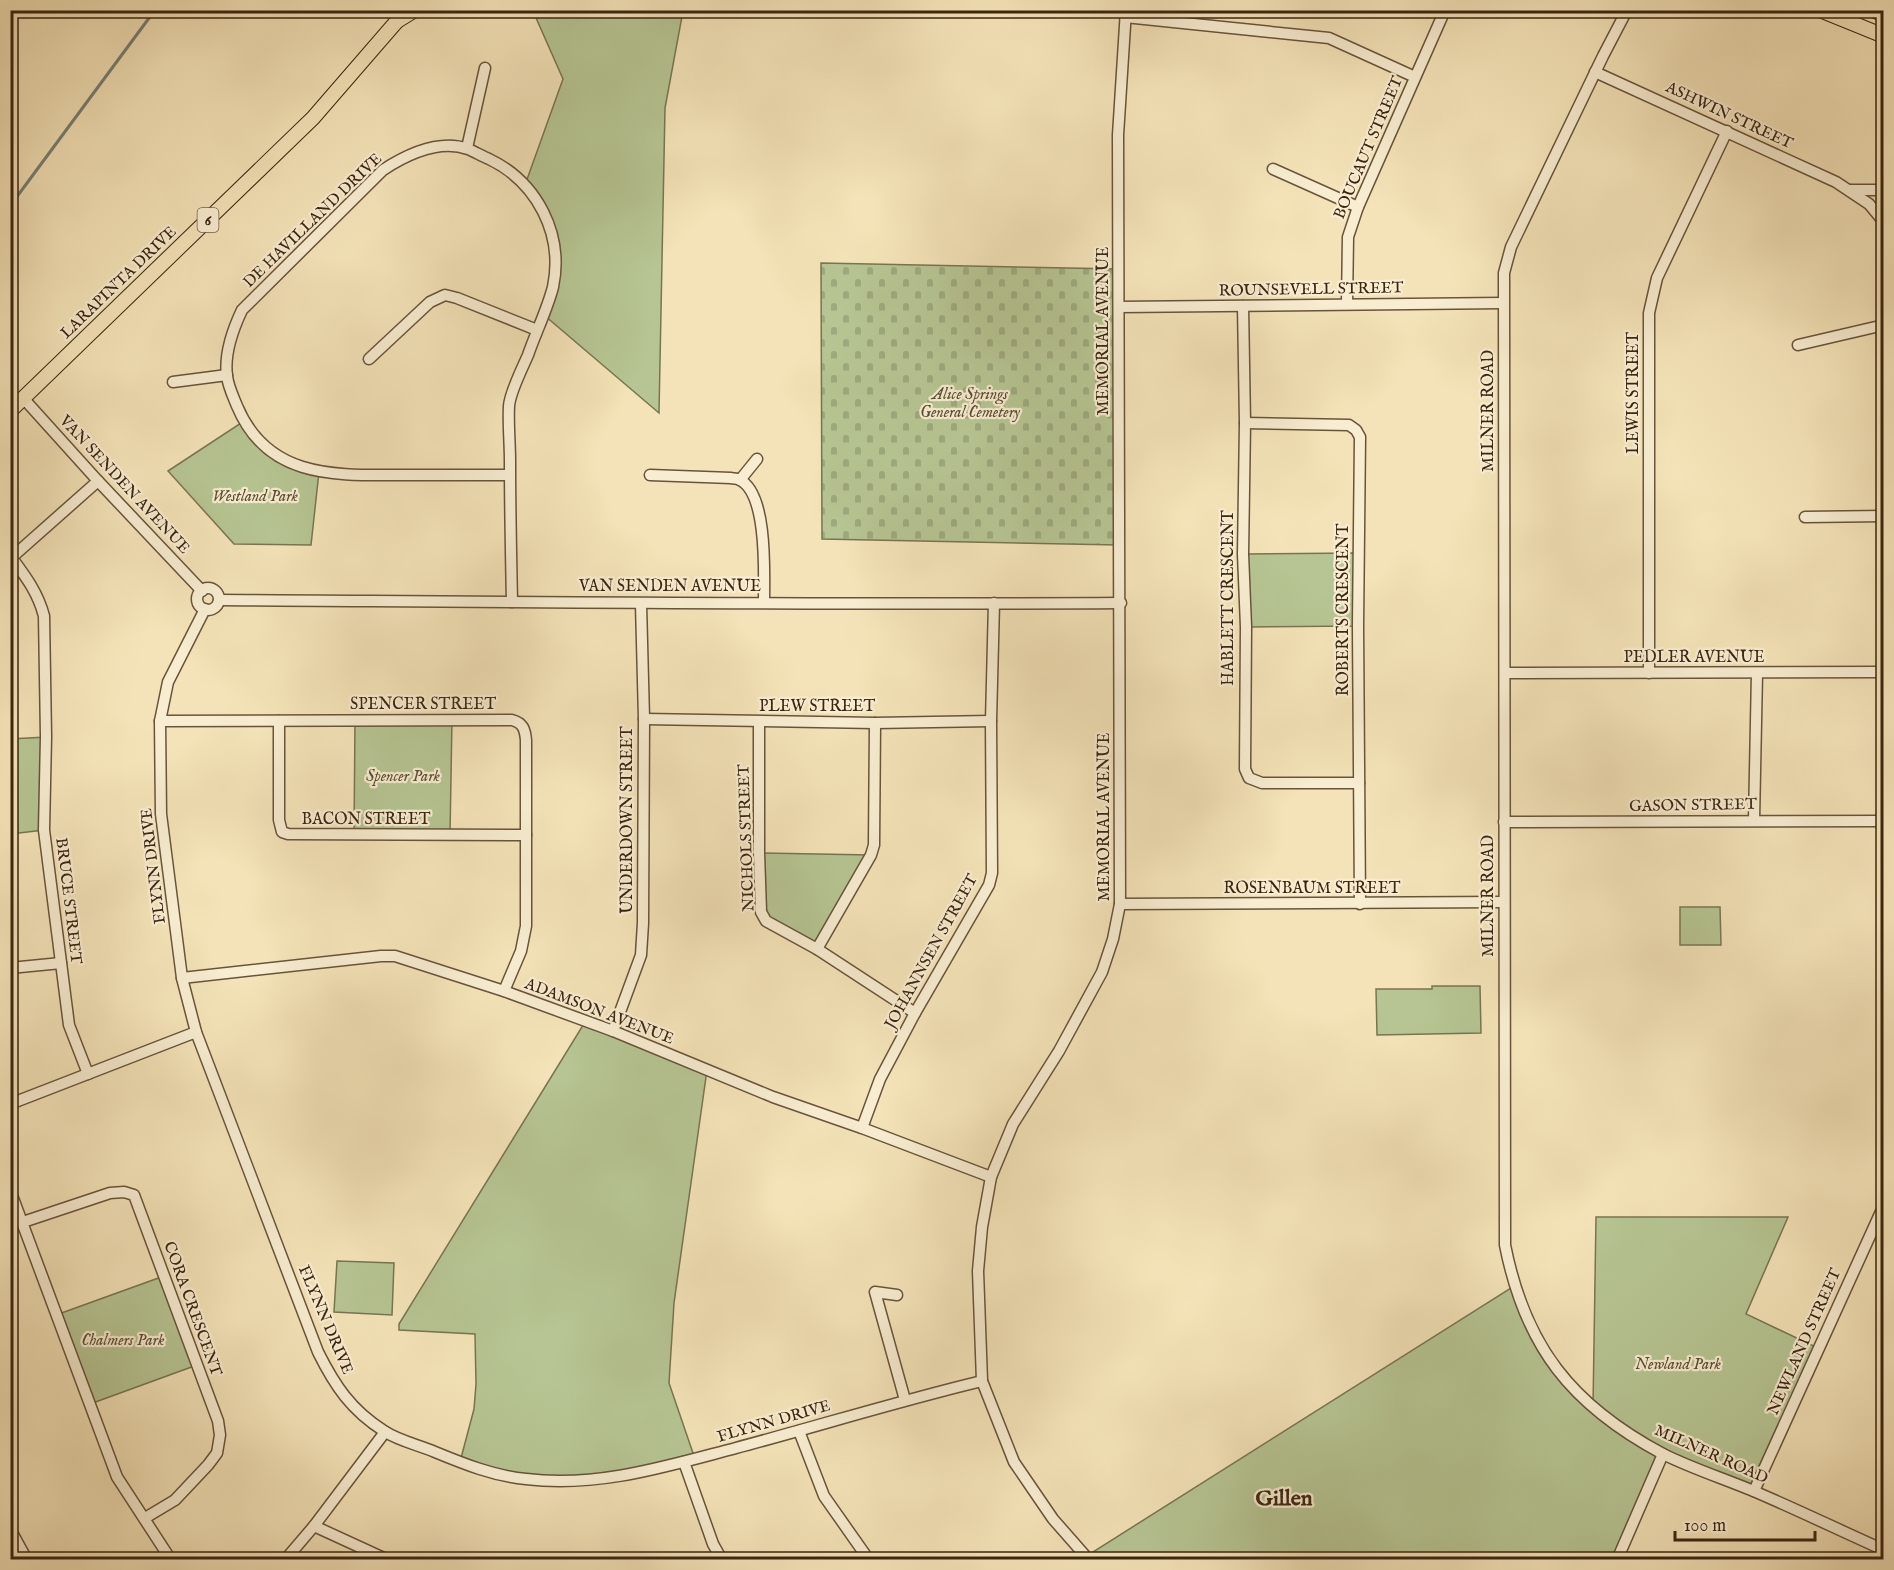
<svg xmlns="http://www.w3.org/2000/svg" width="1894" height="1570" font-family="'IM FELL English',serif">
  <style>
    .green { fill: #b6c593; stroke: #787552; stroke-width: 1.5 }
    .cemetery { fill: url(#cemetery-stones); stroke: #787552; stroke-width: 1.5 }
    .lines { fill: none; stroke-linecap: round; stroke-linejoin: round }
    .stream { stroke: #768074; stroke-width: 3 }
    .minor-casing { stroke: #68543b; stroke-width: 13 }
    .major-casing { stroke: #3a2511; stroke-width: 16 }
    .minor { stroke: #f8edd1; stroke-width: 10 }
    .major { stroke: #f4e3b8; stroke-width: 14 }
    .labels { text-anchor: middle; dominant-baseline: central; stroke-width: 4.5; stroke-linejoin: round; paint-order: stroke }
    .shield { fill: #f8edd1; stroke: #73614b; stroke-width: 1.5 }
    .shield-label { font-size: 15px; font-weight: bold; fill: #3a2511 }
    .street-label { font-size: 16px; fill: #3a2511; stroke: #f8edd1 }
    .park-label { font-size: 16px; font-style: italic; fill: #594d32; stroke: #f8edd1 }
    .district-label { font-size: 22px; font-weight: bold; fill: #3a2511; stroke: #f8edd1 }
  </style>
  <defs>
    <pattern id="cemetery-stones" width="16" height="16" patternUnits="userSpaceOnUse" patternTransform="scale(1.5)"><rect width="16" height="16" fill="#b6c593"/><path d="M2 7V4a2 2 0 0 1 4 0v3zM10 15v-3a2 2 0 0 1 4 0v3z" fill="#9da97e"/></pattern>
  </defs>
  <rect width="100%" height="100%" fill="#f4e3b8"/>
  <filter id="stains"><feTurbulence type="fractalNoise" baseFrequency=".00333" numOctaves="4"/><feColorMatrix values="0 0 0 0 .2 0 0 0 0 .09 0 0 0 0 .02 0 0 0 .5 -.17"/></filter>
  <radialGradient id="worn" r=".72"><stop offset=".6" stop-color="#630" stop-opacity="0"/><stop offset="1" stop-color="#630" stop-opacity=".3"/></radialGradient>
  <g class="green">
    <polygon points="533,11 683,11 665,108 659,413 544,315 553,287 554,241 525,185 563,79"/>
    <polygon points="244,421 258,440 319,472 311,545 234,544 168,471"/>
    <polygon points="1358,553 1358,626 1246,627 1243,554"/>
    <polygon points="452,719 450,835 354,835 355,720"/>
    <polygon points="46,737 44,830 11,834 10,739"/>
    <polygon points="759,853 871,855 817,949 766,921"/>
    <polygon points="1680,907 1720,907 1721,945 1680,945"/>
    <polygon points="1432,986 1480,986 1481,1033 1377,1035 1376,989 1432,989"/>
    <polygon points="585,1022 707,1070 674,1303 669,1383 695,1459 560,1481 460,1462 474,1409 476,1384 475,1334 399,1330 399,1324"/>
    <polygon points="1596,1217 1788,1217 1746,1314 1818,1348 1754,1491 1663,1454 1617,1559 1089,1560 1085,1557 1514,1286 1540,1345 1593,1406"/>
    <polygon points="337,1261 394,1263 392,1315 334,1312"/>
    <polygon points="164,1276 197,1365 90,1404 56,1315"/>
  </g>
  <polygon class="cemetery" points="821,263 1119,269 1118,545 822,539"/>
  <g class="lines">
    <polyline class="stream" points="10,206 155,10"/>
    <defs>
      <g id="minor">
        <path d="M 1627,10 L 1603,56 L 1511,247 L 1504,273 L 1505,1245 C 1525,1346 1571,1405 1663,1454 C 1691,1468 1722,1478 1751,1490 C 1796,1509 1839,1530 1884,1550"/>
        <polyline points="1125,17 1329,38 1415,77"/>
        <polyline points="1595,72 1836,182 1869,204 1884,222"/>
        <polyline points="467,148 485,68"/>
        <polyline points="1273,169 1358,207"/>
        <polyline points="1850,190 1884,190"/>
        <polyline points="1347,304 1348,237 1358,207 1445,10"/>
        <polyline points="1243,306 1245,423 1243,554 1246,627 1245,769 1249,778 1262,783 1359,783"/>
        <polyline points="1119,307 1503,303"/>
        <polyline points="1798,345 1884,325"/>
        <polyline points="369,359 430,302 445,295 457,298 537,330"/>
        <polyline points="173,382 227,375"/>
        <polyline points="24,399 98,481 202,591"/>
        <polyline points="1245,423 1349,425 1356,430 1360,437 1358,626 1360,904"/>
        <path d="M 510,475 C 475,475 440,475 405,475 C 337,475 268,480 237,406 C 233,396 228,386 227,376 C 224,354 233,329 242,310 L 383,170 C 406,155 439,139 468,149 C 475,152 482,156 489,159 C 537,182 564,234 553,287 C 547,310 536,332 528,355 C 522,369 510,392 509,406 C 508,424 510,443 510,461 C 510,508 511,555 512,602"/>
        <path d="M 650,475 L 731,478 C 734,479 737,478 740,480 C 768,494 764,575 764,602"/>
        <polyline points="740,480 757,459"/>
        <polyline points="1805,517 1884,516"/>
        <path d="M 12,558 C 26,577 38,593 44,616 L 46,737 L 44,830 L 69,1025 L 88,1074"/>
        <polyline points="10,559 98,481"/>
        <circle cx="208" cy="599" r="11"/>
        <path d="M 219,600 C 520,602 820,605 1121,603"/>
        <path d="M 205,609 L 168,682 L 160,721 L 161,814 L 182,978 L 196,1032 L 318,1352 C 335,1386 351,1410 384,1431 C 399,1441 419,1445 435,1452 C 464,1464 494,1476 526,1479 C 598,1488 667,1466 736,1448 C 818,1426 899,1401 982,1381"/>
        <polyline points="1505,673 1884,672"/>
        <polyline points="1649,673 1649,313 1657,278 1727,131"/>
        <polyline points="644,719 875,723 991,721"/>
        <path d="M 160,721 L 512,720 C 523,723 525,729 526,740 L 526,926 L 521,951 L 504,991"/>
        <polyline points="279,721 279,820 282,832 288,834 526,835"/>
        <polyline points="759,722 759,853 761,912 766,921 817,949 915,1013"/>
        <polyline points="1754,820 1757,673"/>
        <polyline points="1504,822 1884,821"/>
        <polyline points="1120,904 1504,902"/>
        <polyline points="817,949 871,855 874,845 875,723"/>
        <polyline points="10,968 61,963"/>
        <polyline points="182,978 381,956 395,956 504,991 613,1031 773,1097 862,1128 991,1177"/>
        <polyline points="613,1031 641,955 643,923 644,719 641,604"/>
        <polyline points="10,1104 196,1032"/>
        <polyline points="862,1128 880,1079 915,1013 989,885 992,873 991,721 994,603"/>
        <polyline points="10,1190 117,1477 171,1560"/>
        <polyline points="23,1222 110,1193 124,1192 134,1195 218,1421 220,1435 217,1453 208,1465 175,1500 145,1518"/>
        <polyline points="897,1295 875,1292 905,1400"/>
        <polyline points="799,1431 824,1496 869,1560"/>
        <polyline points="684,1462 713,1544 722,1560"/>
        <polyline points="1754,1491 1884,1205"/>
        <polyline points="314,1526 388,1560"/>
        <polyline points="10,1529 27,1560"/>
        <polyline points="285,1560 314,1526 385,1432"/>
        <polyline points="1089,1560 1053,1519 1014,1462 982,1381 978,1271 982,1227 991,1177 1013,1124 1059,1051 1102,972 1113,939 1120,904 1118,135 1126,10"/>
        <polyline points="1617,1560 1663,1454"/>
      </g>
      <g id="major">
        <polyline points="1820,10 1884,36"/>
        <polyline points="1873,10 1884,15"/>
        <polyline points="397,21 415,10"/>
        <polyline points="10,411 313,118 397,21 403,10"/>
      </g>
    </defs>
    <use href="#minor" class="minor-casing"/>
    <use href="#major" class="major-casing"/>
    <use href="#minor" class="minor"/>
    <use href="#major" class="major"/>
  </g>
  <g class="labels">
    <rect class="shield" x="197.5" y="208" width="21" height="24" rx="4.5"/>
    <g class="shield-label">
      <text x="208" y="220">6</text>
    </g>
    <g class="street-label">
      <text transform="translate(1729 116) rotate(25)">ASHWIN STREET</text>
      <text transform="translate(1369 148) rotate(-67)">BOUCAUT STREET</text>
      <text transform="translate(313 221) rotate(-44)">DE HAVILLAND DRIVE</text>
      <text transform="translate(119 283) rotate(-44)">LARAPINTA DRIVE</text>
      <text transform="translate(1311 290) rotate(-1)">ROUNSEVELL STREET</text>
      <text transform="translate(1104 331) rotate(-90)">MEMORIAL AVENUE</text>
      <text transform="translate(1634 393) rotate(-90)">LEWIS STREET</text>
      <text transform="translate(1489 411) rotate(-90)">MILNER ROAD</text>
      <text transform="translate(124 485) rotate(47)">VAN SENDEN AVENUE</text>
      <text x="670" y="587">VAN SENDEN AVENUE</text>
      <text transform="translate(1229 598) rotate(-90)">HABLETT CRESCENT</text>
      <text transform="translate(1344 610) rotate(-90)">ROBERTS CRESCENT</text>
      <text x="1694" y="658">PEDLER AVENUE</text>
      <text x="423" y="705">SPENCER STREET</text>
      <text x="817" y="707">PLEW STREET</text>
      <text transform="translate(1693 806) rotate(-1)">GASON STREET</text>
      <text transform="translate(1105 817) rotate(-90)">MEMORIAL AVENUE</text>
      <text x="366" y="820">BACON STREET</text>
      <text transform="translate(628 820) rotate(-90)">UNDERDOWN STREET</text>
      <text transform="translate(747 838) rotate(-92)">NICHOLS STREET</text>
      <text transform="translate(154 866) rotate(-97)">FLYNN DRIVE</text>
      <text x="1312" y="889">ROSENBAUM STREET</text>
      <text transform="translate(1489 896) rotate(-90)">MILNER ROAD</text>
      <text transform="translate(68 901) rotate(83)">BRUCE STREET</text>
      <text transform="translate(932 952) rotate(-61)">JOHANNSEN STREET</text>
      <text transform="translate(599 1012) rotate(21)">ADAMSON AVENUE</text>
      <text transform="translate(192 1309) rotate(70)">CORA CRESCENT</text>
      <text transform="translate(325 1320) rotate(67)">FLYNN DRIVE</text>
      <text transform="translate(1805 1342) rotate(-66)">NEWLAND STREET</text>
      <text transform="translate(774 1422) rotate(-16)">FLYNN DRIVE</text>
      <text transform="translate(1711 1455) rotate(24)">MILNER ROAD</text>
    </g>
    <g class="park-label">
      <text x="970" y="395">Alice Springs<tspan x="970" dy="18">General Cemetery</tspan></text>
      <text x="255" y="497">Westland Park</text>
      <text x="403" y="777">Spencer Park</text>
      <text x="123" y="1341">Chalmers Park</text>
      <text x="1678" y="1365">Newland Park</text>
    </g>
    <g class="district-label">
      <text x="1284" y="1499">Gillen</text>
    </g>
  </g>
  <rect width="1894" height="1570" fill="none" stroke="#f4e3b8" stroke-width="36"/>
  <rect x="12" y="12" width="1870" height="1546" fill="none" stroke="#3a2511" stroke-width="3"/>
  <rect x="18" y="18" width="1858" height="1534" fill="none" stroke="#3a2511" stroke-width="1.5"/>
  <path d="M1675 1531v9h140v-9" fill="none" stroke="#3a2511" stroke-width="3"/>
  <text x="1684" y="1531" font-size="18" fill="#3a2511" stroke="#f8edd1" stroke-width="4.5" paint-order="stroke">100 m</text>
  <rect width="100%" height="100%" filter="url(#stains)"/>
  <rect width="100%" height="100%" fill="url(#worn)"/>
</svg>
